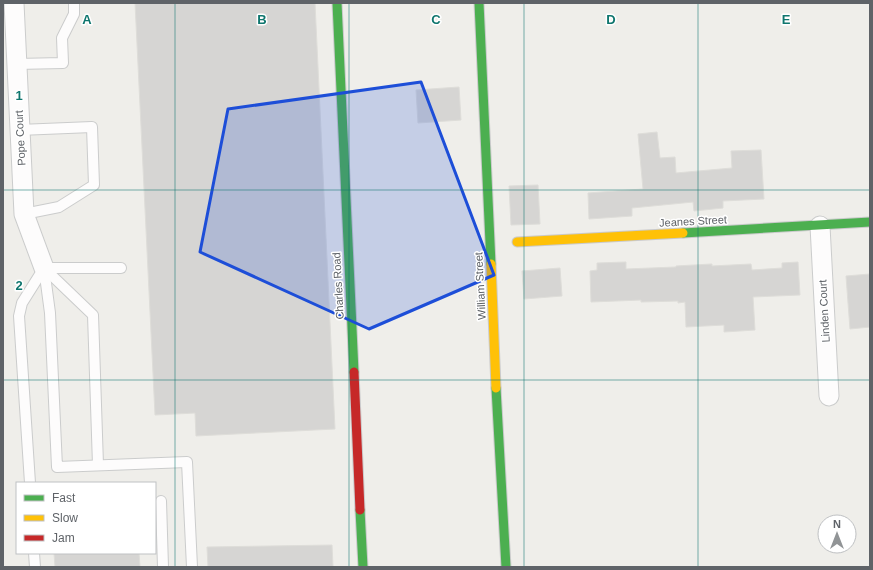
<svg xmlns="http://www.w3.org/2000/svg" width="873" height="570" font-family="Arial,sans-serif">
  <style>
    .building { fill: #d6d5d3; stroke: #deddd9 }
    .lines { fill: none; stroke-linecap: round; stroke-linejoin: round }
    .lane-casing { stroke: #cbcccc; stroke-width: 12 }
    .street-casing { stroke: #cbcccc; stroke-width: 21 }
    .fast-casing { stroke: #cacacb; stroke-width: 11 }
    .slow-casing { stroke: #cacacb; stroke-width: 11 }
    .jam-casing { stroke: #cacacb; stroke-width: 11 }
    .lane { stroke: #fdfcfc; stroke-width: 10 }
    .street { stroke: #fdfcfc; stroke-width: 19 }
    .fast { stroke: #4caf50; stroke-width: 9 }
    .slow { stroke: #ffc107; stroke-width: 9 }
    .jam { stroke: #c62828; stroke-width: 9 }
    .marked { fill: #1d4ed8; fill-opacity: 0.2; stroke: #1d4ed8; stroke-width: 3; stroke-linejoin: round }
    .grid { fill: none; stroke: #0f766e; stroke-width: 1; stroke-opacity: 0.55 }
    .labels { text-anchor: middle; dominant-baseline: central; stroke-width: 3; stroke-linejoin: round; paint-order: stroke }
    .street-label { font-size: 11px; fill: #5f6368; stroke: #fff }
    .grid-label { font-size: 13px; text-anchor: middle; font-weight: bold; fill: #0f766e; stroke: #fff; stroke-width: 3; stroke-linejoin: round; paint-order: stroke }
  </style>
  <rect width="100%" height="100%" fill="#efeeea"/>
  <g class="building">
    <polygon points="135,3 315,3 335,429 196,436 195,413 155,415"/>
    <polygon points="459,87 461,120 418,123 416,90"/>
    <polygon points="657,132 660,158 675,157 676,173 732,168 731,151 761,150 764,199 723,201 723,208 694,211 693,202 632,208 632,216 589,219 588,193 643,189 638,134"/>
    <polygon points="538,185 540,224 511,225 509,186"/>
    <polygon points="626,262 626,269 676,267 676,266 712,264 712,266 751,264 752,270 782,268 782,263 798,262 800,295 753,297 755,330 724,332 724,325 686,327 685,302 678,303 678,301 641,302 641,300 591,302 590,271 597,270 597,263"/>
    <polygon points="560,268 562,296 524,299 522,271"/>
    <polygon points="870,274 870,327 850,329 846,276"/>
    <polygon points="332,545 333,567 208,567 207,547"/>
    <polygon points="54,553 139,553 140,567 55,567"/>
  </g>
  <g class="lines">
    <defs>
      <g id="lane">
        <polyline points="16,64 63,63 62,38 74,14 74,3"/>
        <polyline points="19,130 92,127 94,185 59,207 24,214"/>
        <polyline points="44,268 50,313 57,467 187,462 192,567"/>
        <polyline points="44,268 93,315 98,465"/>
        <polyline points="44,268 121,268"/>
        <polyline points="30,483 19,316 22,303 44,268"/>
        <polyline points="161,501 163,567"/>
        <polyline points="34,553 35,567"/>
      </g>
      <g id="street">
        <polyline points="14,3 24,214 44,268"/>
        <polyline points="820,226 829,396"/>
      </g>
      <g id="fast">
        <polyline points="337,3 354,372"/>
        <polyline points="479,3 491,264"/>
        <polyline points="683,233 870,222"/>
        <polyline points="496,388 506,567"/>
        <polyline points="360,510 363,567"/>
      </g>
      <g id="slow">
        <polyline points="517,242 683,233"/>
        <polyline points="491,264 496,388"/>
      </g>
      <polyline id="jam" points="354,372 360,510"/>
    </defs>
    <use href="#lane" class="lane-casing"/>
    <use href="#street" class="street-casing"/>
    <use href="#fast" class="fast-casing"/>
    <use href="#slow" class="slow-casing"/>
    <use href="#jam" class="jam-casing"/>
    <use href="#lane" class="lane"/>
    <use href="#street" class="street"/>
    <use href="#fast" class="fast"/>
    <use href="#slow" class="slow"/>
    <use href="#jam" class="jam"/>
  </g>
  <path class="marked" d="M 421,82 L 494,275 L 369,329 L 200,252 L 228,109 Z"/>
  <path class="grid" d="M 175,3 L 175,567M 349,3 L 349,567M 524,3 L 524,567M 698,3 L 698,567M 3,190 L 870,190M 3,380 L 870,380"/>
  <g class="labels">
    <g class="street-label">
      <text transform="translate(20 138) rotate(-93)">Pope Court</text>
      <text transform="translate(693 221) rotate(-3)">Jeanes Street</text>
      <text transform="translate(338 286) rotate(-93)">Charles Road</text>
      <text transform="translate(480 286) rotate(-93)">William Street</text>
      <text transform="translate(824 311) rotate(-93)">Linden Court</text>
    </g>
  </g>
  <g class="grid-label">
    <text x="87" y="24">A</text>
    <text x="262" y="24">B</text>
    <text x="436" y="24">C</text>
    <text x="611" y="24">D</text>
    <text x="786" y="24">E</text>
    <text x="19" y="100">1</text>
    <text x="19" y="290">2</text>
  </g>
  <rect width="873" height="570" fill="none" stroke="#5f6368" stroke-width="8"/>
  <rect x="16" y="482" width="140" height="72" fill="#ffffff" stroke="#bfc1c3"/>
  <rect x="24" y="495" width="20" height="6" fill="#4caf50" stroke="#bfc1c3"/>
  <text x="52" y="502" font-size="12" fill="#5f6368">Fast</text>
  <rect x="24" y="515" width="20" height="6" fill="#ffc107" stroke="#bfc1c3"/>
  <text x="52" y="522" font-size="12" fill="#5f6368">Slow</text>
  <rect x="24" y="535" width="20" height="6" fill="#c62828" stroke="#bfc1c3"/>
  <text x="52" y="542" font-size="12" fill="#5f6368">Jam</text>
  <g transform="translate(837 534)"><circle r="19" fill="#ffffff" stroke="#bfc1c3"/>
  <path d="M0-3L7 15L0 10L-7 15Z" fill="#919496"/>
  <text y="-6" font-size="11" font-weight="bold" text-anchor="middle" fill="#5f6368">N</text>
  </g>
</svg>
